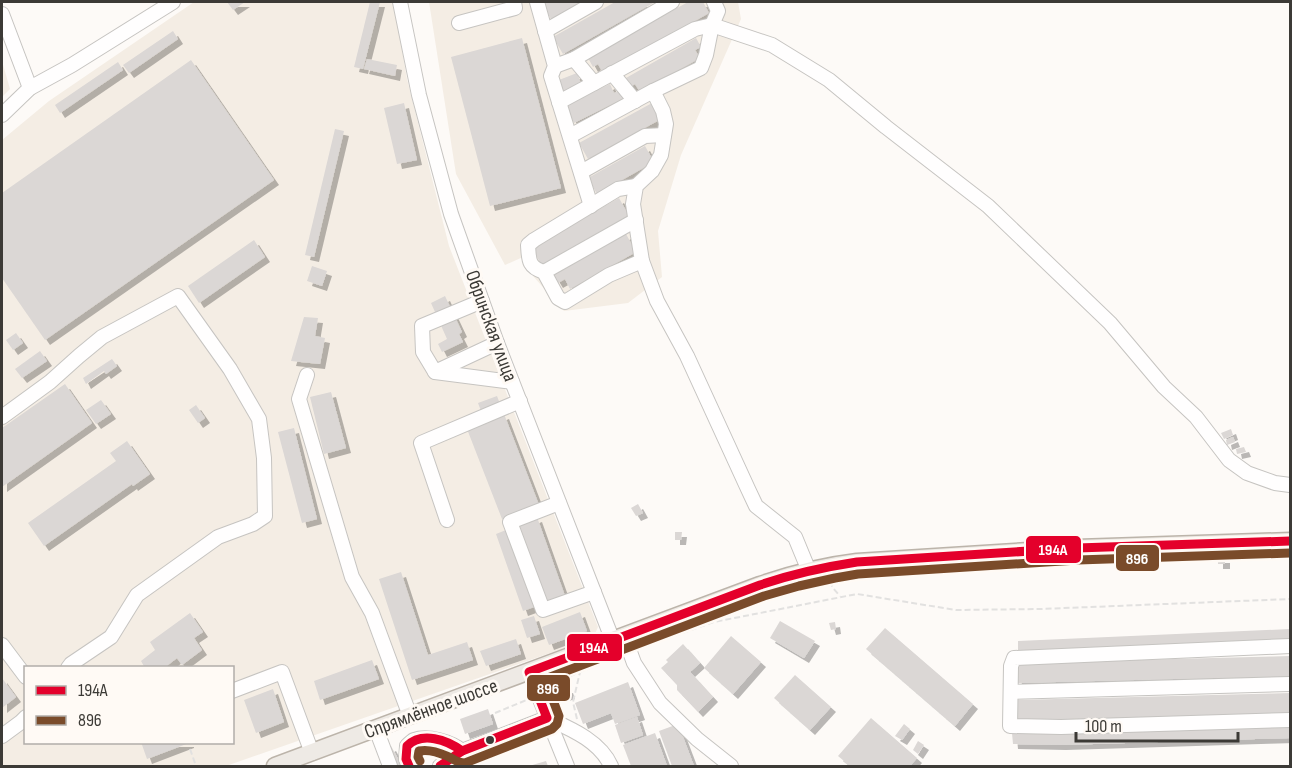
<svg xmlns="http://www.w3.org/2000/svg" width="1292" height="768" font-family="'Sofia Sans Condensed',sans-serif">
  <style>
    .built { fill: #f4ede4; fill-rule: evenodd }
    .building { fill: #dbd7d5; filter: url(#shadow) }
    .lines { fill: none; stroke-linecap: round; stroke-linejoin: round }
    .minor-casing { stroke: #c6c4c1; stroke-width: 16 }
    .major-casing { stroke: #bcb4aa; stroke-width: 19 }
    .path { stroke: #e2e1e0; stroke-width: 2; stroke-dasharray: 6 3; stroke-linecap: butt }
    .minor { stroke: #fffefe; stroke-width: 14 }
    .major { stroke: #eeeae5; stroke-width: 16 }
    .bus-1-casing { stroke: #fffaf5; stroke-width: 14 }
    .bus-2-casing { stroke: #fffaf5; stroke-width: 14 }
    .bus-1 { stroke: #e4002b; stroke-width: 9 }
    .bus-2 { stroke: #7a4b2a; stroke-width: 9 }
    .bus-dot { fill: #3c3a36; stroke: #fffaf5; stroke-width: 2 }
    .labels { text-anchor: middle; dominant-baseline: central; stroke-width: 6; stroke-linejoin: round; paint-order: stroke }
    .street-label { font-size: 20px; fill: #3c3a36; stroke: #fffaf5 }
    .line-badge { stroke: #fffaf5; stroke-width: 2 }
    .badge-label { font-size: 16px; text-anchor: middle; font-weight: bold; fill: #fff }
  </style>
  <defs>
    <filter id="shadow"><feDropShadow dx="5" dy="5" stdDeviation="0" flood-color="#0004"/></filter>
  </defs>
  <rect width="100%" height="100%" fill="#fdfaf7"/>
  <g class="built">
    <path d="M 194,2 L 394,2 L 407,79 L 449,246 L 598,627 L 593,638 L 226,766 L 2,766 L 2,140 L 49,101 ZM 26,668 L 232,668 L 232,742 L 26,742 Z"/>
    <polygon points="429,2 738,2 741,19 681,155 658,231 662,277 628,303 564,311 533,276 523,257 505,265 456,174"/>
    <polygon points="2,61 10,89 2,97"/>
  </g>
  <g class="building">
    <polygon points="227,2 245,2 233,10"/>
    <polygon points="370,2 380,2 363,69 354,67"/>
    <polygon points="541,2 581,2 551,19"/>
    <polygon points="615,2 655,2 563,54 553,37"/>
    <polygon points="688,2 703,2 709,13 603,73 598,64 593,67 588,58"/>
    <polygon points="173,31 178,39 129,73 123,65"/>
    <polygon points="522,38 561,188 490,206 451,57"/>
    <polygon points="696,38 701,47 695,50 700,58 640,92 635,84 630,87 626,78"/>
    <polygon points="367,59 397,65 395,76 364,69"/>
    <polygon points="191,60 274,180 45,340 2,278 2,193"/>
    <polygon points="118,62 123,70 60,113 55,105"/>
    <polygon points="577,73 582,86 564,93 559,80"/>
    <polygon points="610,84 614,93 622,89 626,97 574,123 565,106"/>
    <polygon points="404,103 417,160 397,164 384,108"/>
    <polygon points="652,103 661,119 588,159 579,143"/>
    <polygon points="335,129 344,131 314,257 305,255"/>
    <polygon points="645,146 654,162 597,194 588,178"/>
    <polygon points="619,198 629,216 542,266 532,248"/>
    <polygon points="626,234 636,252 570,289 565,279 558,283 553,275"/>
    <polygon points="254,240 265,257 199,303 188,286"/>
    <polygon points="312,266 327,271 322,286 307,281"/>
    <polygon points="445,296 462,332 459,334 463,342 442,352 438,344 447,339 431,303"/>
    <polygon points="304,317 318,318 315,336 325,338 320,364 291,361"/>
    <polygon points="16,333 23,343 13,350 6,340"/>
    <polygon points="40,351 47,361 22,378 15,369"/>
    <polygon points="112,359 117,366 106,374 104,371 86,384 83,378"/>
    <polygon points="65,384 92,423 2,487 2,428"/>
    <polygon points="331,392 346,448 324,454 310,397"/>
    <polygon points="497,396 500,404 481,411 478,403"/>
    <polygon points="101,400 111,414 96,424 86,410"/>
    <polygon points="196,405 205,418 198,423 189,410"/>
    <polygon points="504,414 539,505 502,519 467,429"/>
    <polygon points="294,428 317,519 302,523 278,432"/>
    <polygon points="1231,429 1233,435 1224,439 1221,433"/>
    <polygon points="1233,437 1235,442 1227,445 1226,440"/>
    <polygon points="127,441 150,474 133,486 132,484 44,546 28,523 116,461 110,453"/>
    <polygon points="1244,447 1246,452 1237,454 1236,449"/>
    <polygon points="638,504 643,513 636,516 631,508"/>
    <polygon points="537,517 565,596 547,603 518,524"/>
    <polygon points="506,530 534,607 523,611 496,534"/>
    <polygon points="675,532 682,532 681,540 675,540"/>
    <rect x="1218" y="558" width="7" height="6"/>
    <polygon points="401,572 428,655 467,642 473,660 412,680 379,579"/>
    <polygon points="580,612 587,631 549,645 542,627"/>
    <polygon points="190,613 203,632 194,638 202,650 182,665 177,658 164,668 145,668 141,661 155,650 150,642"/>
    <polygon points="534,616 540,634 527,638 521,620"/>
    <polygon points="780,621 815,641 804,658 770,638"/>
    <polygon points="835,622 836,629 831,630 829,623"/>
    <polygon points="885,628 973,704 955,726 866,649"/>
    <polygon points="1290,629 1290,639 1018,651 1018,641"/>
    <polygon points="731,636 761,662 733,694 704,668"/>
    <polygon points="516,639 521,654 486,666 480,651"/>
    <polygon points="683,644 700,663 690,672 713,697 698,712 677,690 677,685 661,668 668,662 666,660"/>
    <polygon points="1290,656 1290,676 1017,683 1016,663"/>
    <polygon points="372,660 379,679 320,700 314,681"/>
    <polygon points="795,675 831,707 810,730 774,698"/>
    <polygon points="2,678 16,697 2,708"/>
    <polygon points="628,682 640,715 615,724 611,713 583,724 575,703"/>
    <polygon points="568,688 570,694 561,697 559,690"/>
    <polygon points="273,689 284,722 256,733 244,700"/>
    <polygon points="1290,693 1290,713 1017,720 1017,700"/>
    <polygon points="488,709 493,724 465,734 460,719"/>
    <polygon points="637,717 643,735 621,743 615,725"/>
    <polygon points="871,718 917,758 910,766 850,766 838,756"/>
    <polygon points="678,724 694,766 672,766 659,731"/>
    <polygon points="904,724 910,729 902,740 895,736"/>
    <polygon points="1290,727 1290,738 1061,745 1013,744 1012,733 1061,734"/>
    <polygon points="655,733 667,766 631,766 623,745"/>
    <polygon points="918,741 924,745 918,754 913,750"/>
    <polygon points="141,742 189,742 189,743 147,759"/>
    <polygon points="391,746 402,766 397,766 387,748"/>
    <polygon points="466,760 468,765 462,766 453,766 453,764"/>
    <polygon points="546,761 548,766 529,766"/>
  </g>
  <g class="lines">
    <defs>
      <g id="minor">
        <polyline points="400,2 419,95 451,214 497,343 613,641 630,652 634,663 660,703 697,739 731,766"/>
        <polyline points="537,2 555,66 551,76 591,206"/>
        <polyline points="2,14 30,88"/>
        <polyline points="459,23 515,8 514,2"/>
        <polyline points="545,31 596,2"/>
        <polyline points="574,59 594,83"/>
        <polyline points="555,66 574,59 672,2"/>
        <polyline points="612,73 635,101"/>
        <polyline points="653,91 663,111 666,124 661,155 652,171 636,186 633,204 642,261 657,301 687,356 748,489 756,506 795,537 809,571"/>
        <polyline points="559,102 695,29 712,25 772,45 829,80 886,127 988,206 1110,323 1164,387 1196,417 1229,460 1247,473 1275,483 1290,485"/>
        <polyline points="2,115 30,88 72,65 173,2"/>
        <polyline points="570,136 653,91 701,68 706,55 712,25 718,11 714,2"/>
        <polyline points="581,172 645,136 664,135"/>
        <path d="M 636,186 L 618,189 L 534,240 L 528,245 C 529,260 528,267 544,272 L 558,298 L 565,302 L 609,275 L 642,261"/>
        <polyline points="544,272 636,220"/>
        <polyline points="482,301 422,326 423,352 435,372 512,382"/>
        <polyline points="435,372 497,343"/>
        <polyline points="307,375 299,399 352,577 372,613 410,716"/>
        <polyline points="2,417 50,382 79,356 102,337 178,296 230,369 259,419 264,458 265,516 253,524 218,537 137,595 111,637 71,664 68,668"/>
        <polyline points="559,503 510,522 543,610 594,592"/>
        <polyline points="447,520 421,443 520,401"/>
        <polyline points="2,645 26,677"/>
        <polyline points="1290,646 1014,658 1011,666 1010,726 1061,727 1290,720"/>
        <polyline points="529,672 567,766"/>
        <polyline points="232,691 282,672 312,753"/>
        <polyline points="1011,692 1290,684"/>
        <polyline points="376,729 390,766"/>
        <polyline points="2,736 21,722 26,717"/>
        <path d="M 409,766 L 406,759 L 407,746 C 409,744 412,741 414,740 C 428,735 451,742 462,751"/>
        <path d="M 440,766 L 462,751 L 547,718 C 571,729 600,741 611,766"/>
      </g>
      <path id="major" d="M 275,766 L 760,585 C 792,574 824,566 857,562 L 1077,548 L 1290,541"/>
    </defs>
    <use href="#minor" class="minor-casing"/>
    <use href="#major" class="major-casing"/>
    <g class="path">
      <polyline points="830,581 833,588 840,596"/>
      <polyline points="640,648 714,622 857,594 956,610 1041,609 1290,599"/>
      <polyline points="548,689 550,684 615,658"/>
      <polyline points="495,713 529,699"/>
      <polyline points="577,719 573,702 580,672"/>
      <polyline points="190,749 196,766"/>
    </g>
    <use href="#minor" class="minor"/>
    <use href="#major" class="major"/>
    <defs>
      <g id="bus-1">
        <path d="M 409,766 L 406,759 L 407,746 C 422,731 447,740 462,751"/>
        <path d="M 440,766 L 462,751 L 547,718 L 529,672 L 760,585 C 792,574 824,567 857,562 L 1077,548 L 1290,541"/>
      </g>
      <path id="bus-2" d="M 420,761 L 418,757 L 419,751 C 428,749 438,752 447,756 C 454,759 457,763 465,763 L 552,729 L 557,724 L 559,716 L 545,679 L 764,596 L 799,586 L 835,578 L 858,574 L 1078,560 L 1290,553"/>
    </defs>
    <use href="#bus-1" class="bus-1-casing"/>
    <use href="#bus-2" class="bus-2-casing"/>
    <use href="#bus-1" class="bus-1"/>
    <use href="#bus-2" class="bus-2"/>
  </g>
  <circle class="bus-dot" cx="490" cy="740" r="5"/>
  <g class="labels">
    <g class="street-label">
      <text transform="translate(491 326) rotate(70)">Обринская улица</text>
      <text transform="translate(431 709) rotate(-20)">Спрямлённое шоссе</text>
    </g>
  </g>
  <g class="line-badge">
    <rect x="1025" y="535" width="57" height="29" rx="6" fill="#e4002b"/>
    <rect x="1115" y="544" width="45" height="28" rx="6" fill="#7a4b2a"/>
    <rect x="566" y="633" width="57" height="29" rx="6" fill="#e4002b"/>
    <rect x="526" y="674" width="45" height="28" rx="6" fill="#7a4b2a"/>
  </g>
  <g class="badge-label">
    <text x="1053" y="555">194А</text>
    <text x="1137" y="564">896</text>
    <text x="594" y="653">194А</text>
    <text x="548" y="694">896</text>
  </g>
  <rect width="1292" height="768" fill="none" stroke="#3c3a36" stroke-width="6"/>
  <rect x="24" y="666" width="210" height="78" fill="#fffaf5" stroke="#b1ada9" stroke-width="1.5"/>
  <rect x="36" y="686" width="30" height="9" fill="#e4002b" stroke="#b1ada9" stroke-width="1.5"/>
  <text x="78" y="696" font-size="18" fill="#3c3a36">194А</text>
  <rect x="36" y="716" width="30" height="9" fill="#7a4b2a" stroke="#b1ada9" stroke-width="1.5"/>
  <text x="78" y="726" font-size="18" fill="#3c3a36">896</text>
  <path d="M1076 732v9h162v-9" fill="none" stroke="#3c3a36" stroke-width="3"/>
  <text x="1085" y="732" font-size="18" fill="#3c3a36" stroke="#fffaf5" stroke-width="4.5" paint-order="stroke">100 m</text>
</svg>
